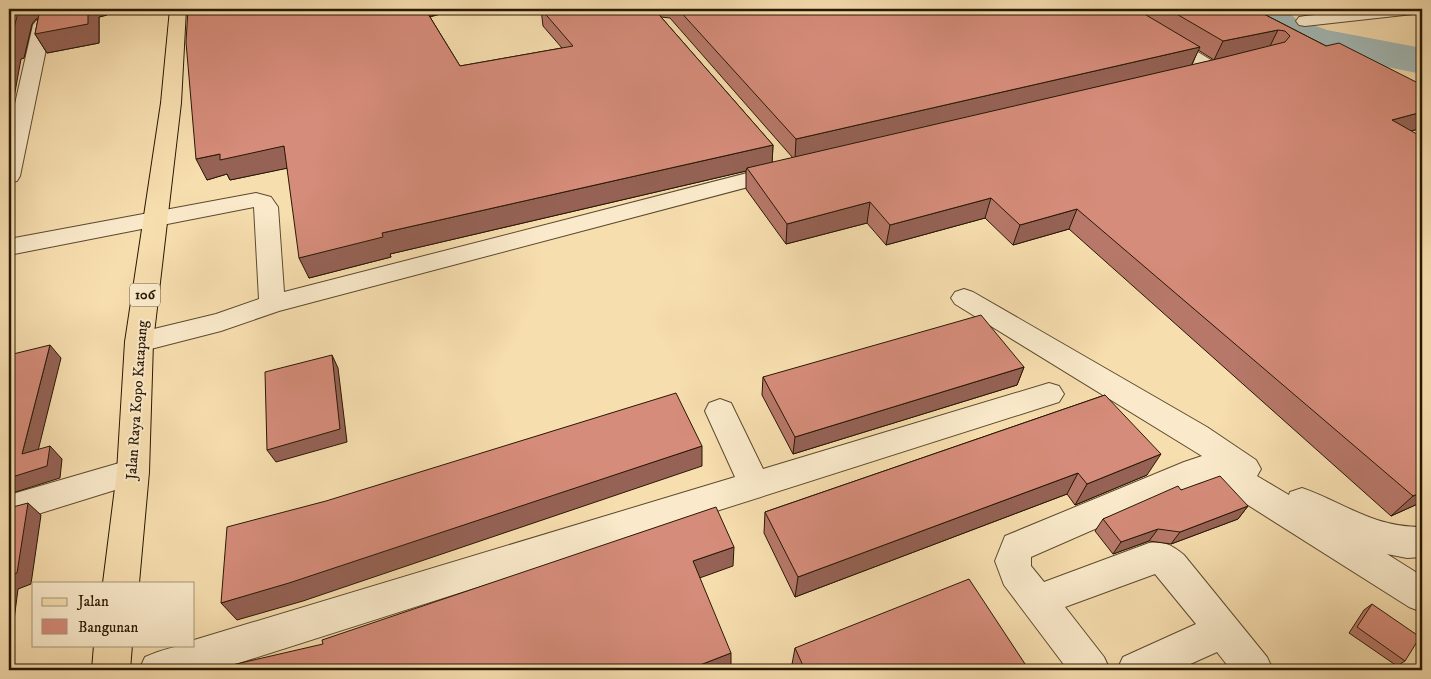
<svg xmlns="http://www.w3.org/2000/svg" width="1431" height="679" font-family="'IM FELL DW Pica',serif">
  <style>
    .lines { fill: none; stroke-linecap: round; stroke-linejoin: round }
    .river { fill: #a3b9b7; fill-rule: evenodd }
    .minor-casing { stroke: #5c4a2e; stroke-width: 2 }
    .major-casing { stroke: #281803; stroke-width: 2 }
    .minor { fill: #faeacb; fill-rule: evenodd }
    .major { fill: #f7deaf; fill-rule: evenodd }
    .wall { fill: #b77869; stroke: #281803; fill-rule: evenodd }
    .shaded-wall { fill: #956255; stroke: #281803 }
    .building { fill: #d58c7a; stroke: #281803 }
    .labels { text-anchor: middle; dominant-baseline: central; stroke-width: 4; stroke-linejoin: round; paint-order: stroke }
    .shield { fill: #faeacb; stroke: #67573f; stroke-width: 1 }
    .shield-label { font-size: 14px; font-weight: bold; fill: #281803 }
    .street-label { font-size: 15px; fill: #281803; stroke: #faeacb }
  </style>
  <rect width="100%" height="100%" fill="#f7deaf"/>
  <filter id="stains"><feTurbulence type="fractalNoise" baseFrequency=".004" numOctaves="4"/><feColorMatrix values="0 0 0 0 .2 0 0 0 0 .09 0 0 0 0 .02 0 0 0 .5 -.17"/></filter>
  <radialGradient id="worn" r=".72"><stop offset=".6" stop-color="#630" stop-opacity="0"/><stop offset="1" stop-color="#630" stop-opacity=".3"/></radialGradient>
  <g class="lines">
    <polygon class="river" points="1243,9 1285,9 1296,19 1327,30 1422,48 1422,74 1303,50 1268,37"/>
    <defs>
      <g id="minor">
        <polygon points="1109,9 1128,9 1219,65 1221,69 1219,73 1205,73 1111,13"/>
        <polygon points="1372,9 1422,9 1422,13 1305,26 1299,25 1296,21 1299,17 1305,16"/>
        <polygon points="42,20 48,21 51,25 20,176 17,181 9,183 9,130 33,25 36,21"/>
        <polygon points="782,164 790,166 793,171 790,176 279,311 221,331 139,352 129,349 125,342 129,335 216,314 259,299 254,207 9,255 9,239 256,193 271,197 278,207 284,292"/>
        <path d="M 964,289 L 973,292 L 1207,427 L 1256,460 L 1261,469 L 1257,476 L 1289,495 L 1290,492 L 1302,488 C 1347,504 1372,527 1422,527 L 1422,557 L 1407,558 L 1387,554 L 1422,576 L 1422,612 L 1409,607 L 1210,481 L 1200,483 L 1031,557 L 1031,566 L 1044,582 L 1149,543 C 1164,541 1172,545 1184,555 L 1267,657 L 1273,670 L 1231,670 L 1217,652 L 1177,670 L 1117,670 L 1123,657 L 1196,624 L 1155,574 L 1065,607 L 1104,657 L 1110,670 L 1068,670 L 1004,585 L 995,561 L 1005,536 L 1184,462 L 1202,456 L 955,304 L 951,298 L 955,292 Z"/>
        <path d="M 1049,383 L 1059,386 L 1064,394 L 1059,402 L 217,670 L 139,670 L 145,657 C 161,650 176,645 194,645 L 194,640 L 735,477 L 705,411 L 709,403 L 720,399 L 731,403 L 763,469 Z"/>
        <polygon points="133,459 144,463 149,472 144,481 9,523 9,495"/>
      </g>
      <g id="major">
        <polygon points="170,9 186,9 181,103 153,342 149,472 139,583 103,583 117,472 125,342 161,103"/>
        <polygon points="94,645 132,645 130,670 92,670"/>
      </g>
    </defs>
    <use href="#minor" class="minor-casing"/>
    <use href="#major" class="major-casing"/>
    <use href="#minor" class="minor"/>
    <use href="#major" class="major"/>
  </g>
  <g class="wall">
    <polygon points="9,9 106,9 107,15 99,17 99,43 47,53 35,34 38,19 36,19 32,24 24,58 21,59"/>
    <path d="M 188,9 L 458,9 L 430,17 L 460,66 L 562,48 L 543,26 L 541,9 L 1254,9 L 1326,46 L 1422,85 L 1422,128 L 1411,131 L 1422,502 L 1391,516 L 1069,229 L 1013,245 L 985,218 L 886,245 L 867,223 L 786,244 L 746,189 L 746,171 L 390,254 L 391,257 L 309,278 L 287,168 L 230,180 L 227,174 L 207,180 ZM 661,17 L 670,18 L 793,158 L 772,163 L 773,145 ZM 1198,50 L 1214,60 L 1192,65 Z"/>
    <polygon points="1024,367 1017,385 793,454 762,395 763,377"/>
    <polygon points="1105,395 1147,475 1075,505 1067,494 795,597 764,533 765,512"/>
    <polygon points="1181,490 1248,506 1238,519 1171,544 1149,541 1113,554 1095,531 1103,519"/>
    <polygon points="1372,604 1405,661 1397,666 1349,633 1364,610"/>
    <polygon points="795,648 1029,670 795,670 792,664"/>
  </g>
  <g class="shaded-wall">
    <polygon points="19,9 36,9 42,18 36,19 32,24 24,58 21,59 9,125 9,39"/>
    <polygon points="88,9 106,9 107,15 99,17 99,43 47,53 35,34"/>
    <polygon points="422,9 458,9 424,18"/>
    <polygon points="531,9 540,9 532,12"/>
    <polygon points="1278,30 1269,48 1214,60 1223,41"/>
    <polygon points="1200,47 1191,66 795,159 796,139"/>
    <polygon points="1422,112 1422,128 1378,140 1392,120"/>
    <polygon points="773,145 772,165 747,168 746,171 390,254 391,257 309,278 299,258 382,233"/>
    <polygon points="284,146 293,167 230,180 227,174 207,180 196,159 220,154"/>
    <polygon points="991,198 985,218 886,245 890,225"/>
    <polygon points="870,202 867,223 786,244 787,224"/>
    <polygon points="1077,209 1069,229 1013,245 1020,225"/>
    <polygon points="50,345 61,358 34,467 22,454"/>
    <polygon points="332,355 338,368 347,442 276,462 267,450"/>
    <polygon points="1024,367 1017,385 793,454 795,437"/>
    <polygon points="50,446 62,459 60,478 9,494 9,478"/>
    <polygon points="702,446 702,466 303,601 237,620 221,603"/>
    <polygon points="1161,454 1147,475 1075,505 1087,484"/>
    <polygon points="1078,473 1067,494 795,597 798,577"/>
    <polygon points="1422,492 1422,502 1391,516 1413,496"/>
    <polygon points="28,503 41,515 31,584 18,589 10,651 9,651 9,576"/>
    <polygon points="1248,506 1238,519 1171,544 1180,532"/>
    <polygon points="1158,529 1149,541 1113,554 1121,542"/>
    <polygon points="734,547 733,566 694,580 693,561"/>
    <polygon points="731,653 731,669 729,670 687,670"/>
  </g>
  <g class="building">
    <polygon points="9,9 19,9 11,39 9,39"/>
    <polygon points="40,9 88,9 88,24 35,34"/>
    <polygon points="188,9 425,9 460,66 573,46 541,9 654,9 773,145 382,233 383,237 299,258 284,146 220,160 220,154 196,159 186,42"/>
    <polygon points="678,9 1136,9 1200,47 796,139"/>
    <polygon points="1168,9 1254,9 1326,46 1339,43 1422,85 1422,112 1392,120 1422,137 1422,492 1413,496 1077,209 1020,225 991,198 890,225 870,202 787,224 747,168 1221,58 1285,42 1290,36 1285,31 1278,30 1223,41"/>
    <polygon points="981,315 1024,367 795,437 763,377"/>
    <polygon points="50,345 22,454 50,446 47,466 9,478 9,355"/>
    <polygon points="332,355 340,429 267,450 265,372"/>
    <polygon points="676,393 702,446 289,583 221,603 227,527 326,501"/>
    <polygon points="1105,395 1161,454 1087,484 1078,473 798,577 765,512"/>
    <polygon points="1220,476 1248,506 1180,532 1158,529 1121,542 1103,519 1178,486 1181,490"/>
    <polygon points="28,503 17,573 9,576 9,508"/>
    <polygon points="716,507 734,547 693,561 731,653 687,670 231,670 232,665 323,644 322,640"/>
    <polygon points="969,579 1029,670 805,670 795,648"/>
    <polygon points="1372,604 1420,637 1405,661 1357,627"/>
  </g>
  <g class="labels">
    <rect class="shield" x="130" y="283.5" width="30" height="23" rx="4"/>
    <g class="shield-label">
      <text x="145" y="295">106</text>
    </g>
    <g class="street-label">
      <text transform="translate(137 400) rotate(-86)">Jalan Raya Kopo Katapang</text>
    </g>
  </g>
  <rect width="1431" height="679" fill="none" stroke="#f7deaf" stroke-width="30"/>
  <rect x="10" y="10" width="1411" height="659" fill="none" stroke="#281803" stroke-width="2.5"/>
  <rect x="15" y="15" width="1401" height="649" fill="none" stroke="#281803"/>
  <rect x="32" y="582" width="162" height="65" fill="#faeacb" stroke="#a6967b"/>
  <rect x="42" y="598" width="25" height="8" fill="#f7deaf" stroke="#a6967b"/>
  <text x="78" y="606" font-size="15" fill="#281803">Jalan</text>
  <rect x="42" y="619" width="25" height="15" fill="#d58c7a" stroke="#a6967b"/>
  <text x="78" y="632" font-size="15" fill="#281803">Bangunan</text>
  <rect width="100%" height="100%" filter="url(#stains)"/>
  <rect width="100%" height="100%" fill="url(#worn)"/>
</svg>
